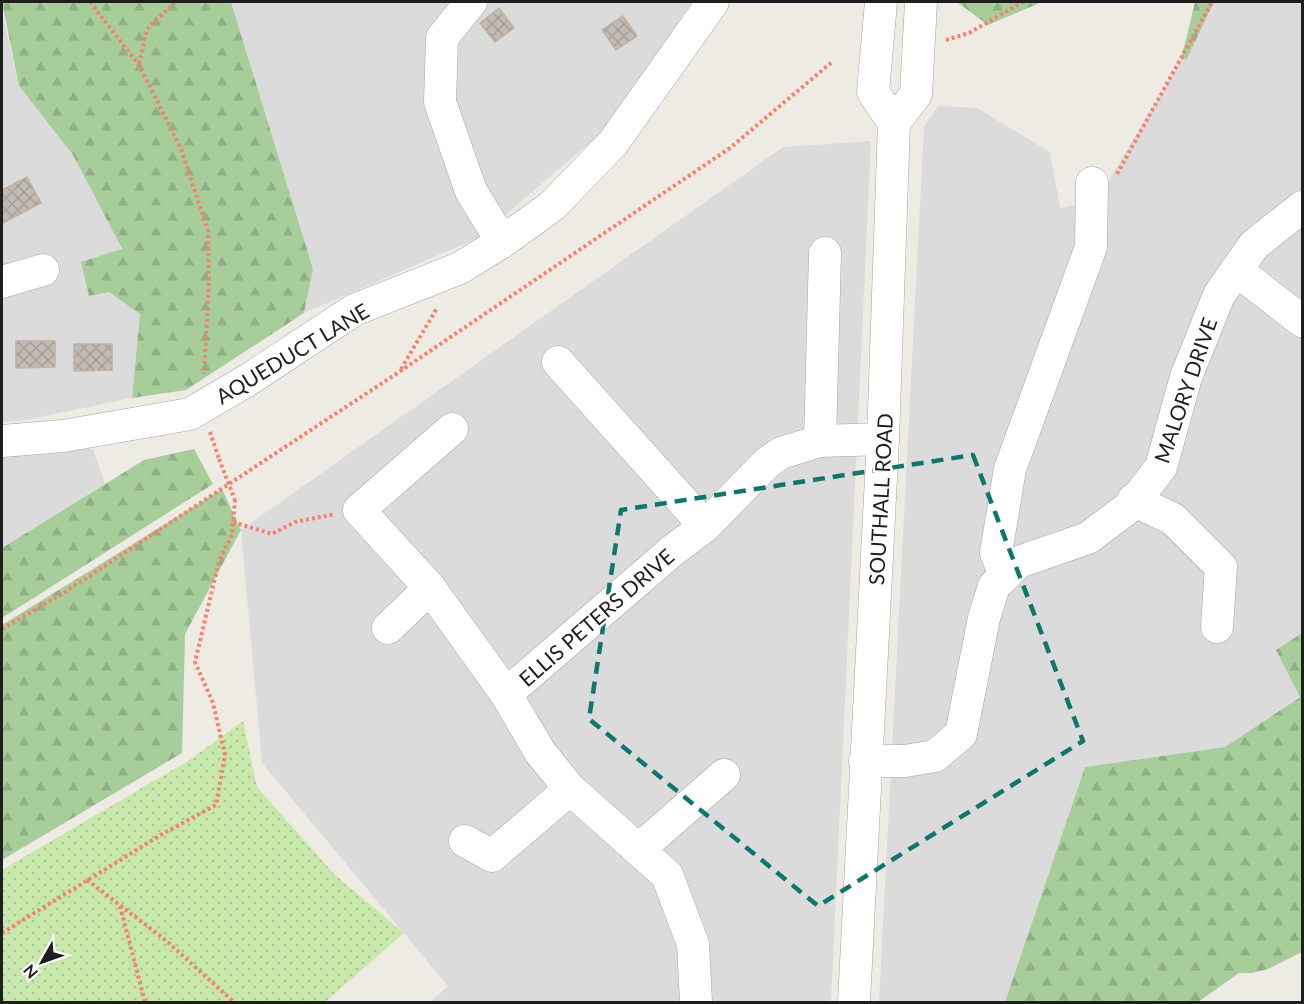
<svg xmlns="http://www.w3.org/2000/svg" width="1304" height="1004" font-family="Lato,sans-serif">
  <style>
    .residential { fill: #dcdbdb }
    .grass { fill: url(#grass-dots) }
    .forest { fill: url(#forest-firs) }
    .building { fill: url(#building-cross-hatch); stroke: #c0b3a7; stroke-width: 1.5 }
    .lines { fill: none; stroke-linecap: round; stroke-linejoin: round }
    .minor-casing { stroke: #a5a5a5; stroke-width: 33 }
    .path { stroke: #f5816e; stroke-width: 4; stroke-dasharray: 3 3; stroke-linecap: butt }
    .minor { stroke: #fff; stroke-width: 32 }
    .path-bridge { stroke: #f5816e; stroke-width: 4; stroke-dasharray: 3 3; stroke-linecap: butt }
    .marked { fill: none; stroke: #0f766e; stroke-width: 4.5; stroke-dasharray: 12 8; stroke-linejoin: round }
    .labels { text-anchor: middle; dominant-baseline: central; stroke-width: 5; stroke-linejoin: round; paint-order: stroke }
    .street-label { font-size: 21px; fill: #1e1e1e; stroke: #fff }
  </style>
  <defs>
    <pattern id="grass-dots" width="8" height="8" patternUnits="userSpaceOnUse" patternTransform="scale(1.5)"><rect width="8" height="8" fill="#c7e7ab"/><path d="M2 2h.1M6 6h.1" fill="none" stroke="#aac693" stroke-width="1.8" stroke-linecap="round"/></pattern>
    <pattern id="forest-firs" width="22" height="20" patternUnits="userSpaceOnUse" patternTransform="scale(1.5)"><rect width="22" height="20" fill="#a7cd9a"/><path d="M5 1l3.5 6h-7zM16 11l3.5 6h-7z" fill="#8fb084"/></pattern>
    <pattern id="building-cross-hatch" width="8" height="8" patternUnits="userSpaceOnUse" patternTransform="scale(1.5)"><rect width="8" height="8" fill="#c3bbb3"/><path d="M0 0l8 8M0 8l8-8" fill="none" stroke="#a7a09a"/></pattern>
  </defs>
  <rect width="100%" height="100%" fill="#eeebe4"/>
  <g class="residential">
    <polygon points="231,2 692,2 606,129 478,238 304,313 313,269"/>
    <polygon points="1214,2 1302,2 1302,633 1276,650 1300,696 1225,747 1085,767 1005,1002 879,1002 924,127 938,106 977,108 1050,152 1060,208 1097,200 1181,60 1187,59"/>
    <polygon points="2,11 19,86 73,155 122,249 89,296 109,292 140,314 132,398 20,421 2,422"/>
    <polygon points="871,141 831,1002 430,1002 448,986 262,763 241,530 783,147"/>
    <polygon points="2,449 93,449 105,484 2,548"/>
  </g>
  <polygon class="grass" points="243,721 257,787 335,875 404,933 325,1002 2,1002 2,870 188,761"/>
  <g class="forest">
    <polygon points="2,2 231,2 313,269 304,313 186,390 132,398 140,314 109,292 89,296 81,262 122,249 73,155 19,86"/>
    <polygon points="957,2 1042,2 988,25"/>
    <polygon points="1195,2 1214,2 1187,59 1181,60"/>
    <polygon points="194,449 213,484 2,618 2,548 144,460"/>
    <polygon points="222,489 241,530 185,634 182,753 2,860 2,625"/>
    <polygon points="1302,633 1302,952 1268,969 1252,973 1239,973 1198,1002 1005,1002 1085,767 1225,747 1300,697 1276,650"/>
  </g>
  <g class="building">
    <polygon points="499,8 514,28 495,42 480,23"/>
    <polygon points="623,16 637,36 616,50 602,30"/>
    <polygon points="27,177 41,203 3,223 2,190"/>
    <polygon points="16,341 55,341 55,367 16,368"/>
    <polygon points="74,344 112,344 112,370 74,371"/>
  </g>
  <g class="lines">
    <defs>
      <g id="minor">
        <polyline points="471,2 442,38 440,102 471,191 502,242"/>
        <polyline points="894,123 916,94 921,2"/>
        <polyline points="1236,270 1302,321"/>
        <polyline points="2,282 43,270"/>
        <polyline points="558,362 705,526"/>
        <polyline points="452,429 359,510 430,588 506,694"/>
        <polyline points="2,441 63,436 190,414 251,378 354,310 460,268 502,242 552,206 613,143 713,2"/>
        <polyline points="820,441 825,253"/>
        <polyline points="1133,500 1173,519 1221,567 1217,627"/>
        <polyline points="1005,575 996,553 1010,469 1091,247 1092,183"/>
        <polyline points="388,628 430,588"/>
        <polyline points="865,761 905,761 935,756 961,734 984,618 994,586 1019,562 1088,538 1132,505 1161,467 1186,377 1219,295 1254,245 1302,207"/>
        <polyline points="465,841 492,856 570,789"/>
        <polyline points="638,850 724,775"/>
        <polyline points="696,1002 693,944 667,875 570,789 540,752 506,694 672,551 705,526 768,462 781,453 820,441 883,439"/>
        <polyline points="854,1002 883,439 894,123 873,92 881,2"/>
      </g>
    </defs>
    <use href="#minor" class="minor-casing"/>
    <g class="path">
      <polyline points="90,2 139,65 181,149 208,231 209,279 204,374"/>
      <polyline points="946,40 969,33 1023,2"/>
      <polyline points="139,64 147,29 175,2"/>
      <polyline points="1117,174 1212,2"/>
      <polyline points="401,369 437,308"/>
      <polyline points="210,432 219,459"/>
      <polyline points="233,522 272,534 295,522 335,514"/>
      <polyline points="2,629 65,592 399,372 730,148 832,62"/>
      <polyline points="87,880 163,938 234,1002"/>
      <polyline points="120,906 145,1002"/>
      <polyline points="2,933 164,833 216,805 225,755 213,703 195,662 219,561 232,535 235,500"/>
    </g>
    <use href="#minor" class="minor"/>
    <polyline class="path-bridge" points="219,459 235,500"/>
  </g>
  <path class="marked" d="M 973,455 L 1083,741 L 818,906 L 589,719 L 621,510 Z"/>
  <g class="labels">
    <g class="street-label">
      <text transform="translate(292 353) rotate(-31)">AQUEDUCT LANE</text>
      <text transform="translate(1185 390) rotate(-71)">MALORY DRIVE</text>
      <text transform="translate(880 499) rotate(-87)">SOUTHALL ROAD</text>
      <text transform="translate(596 617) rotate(-41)">ELLIS PETERS DRIVE</text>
    </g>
  </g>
  <rect width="1304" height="1004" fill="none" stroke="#1e1e1e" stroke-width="6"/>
  <g transform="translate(42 962) rotate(230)" stroke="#ffffff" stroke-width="4.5" paint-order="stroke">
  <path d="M0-4.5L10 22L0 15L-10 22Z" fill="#1e1e1e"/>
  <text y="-9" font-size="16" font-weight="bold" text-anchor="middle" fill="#1e1e1e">N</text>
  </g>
</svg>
